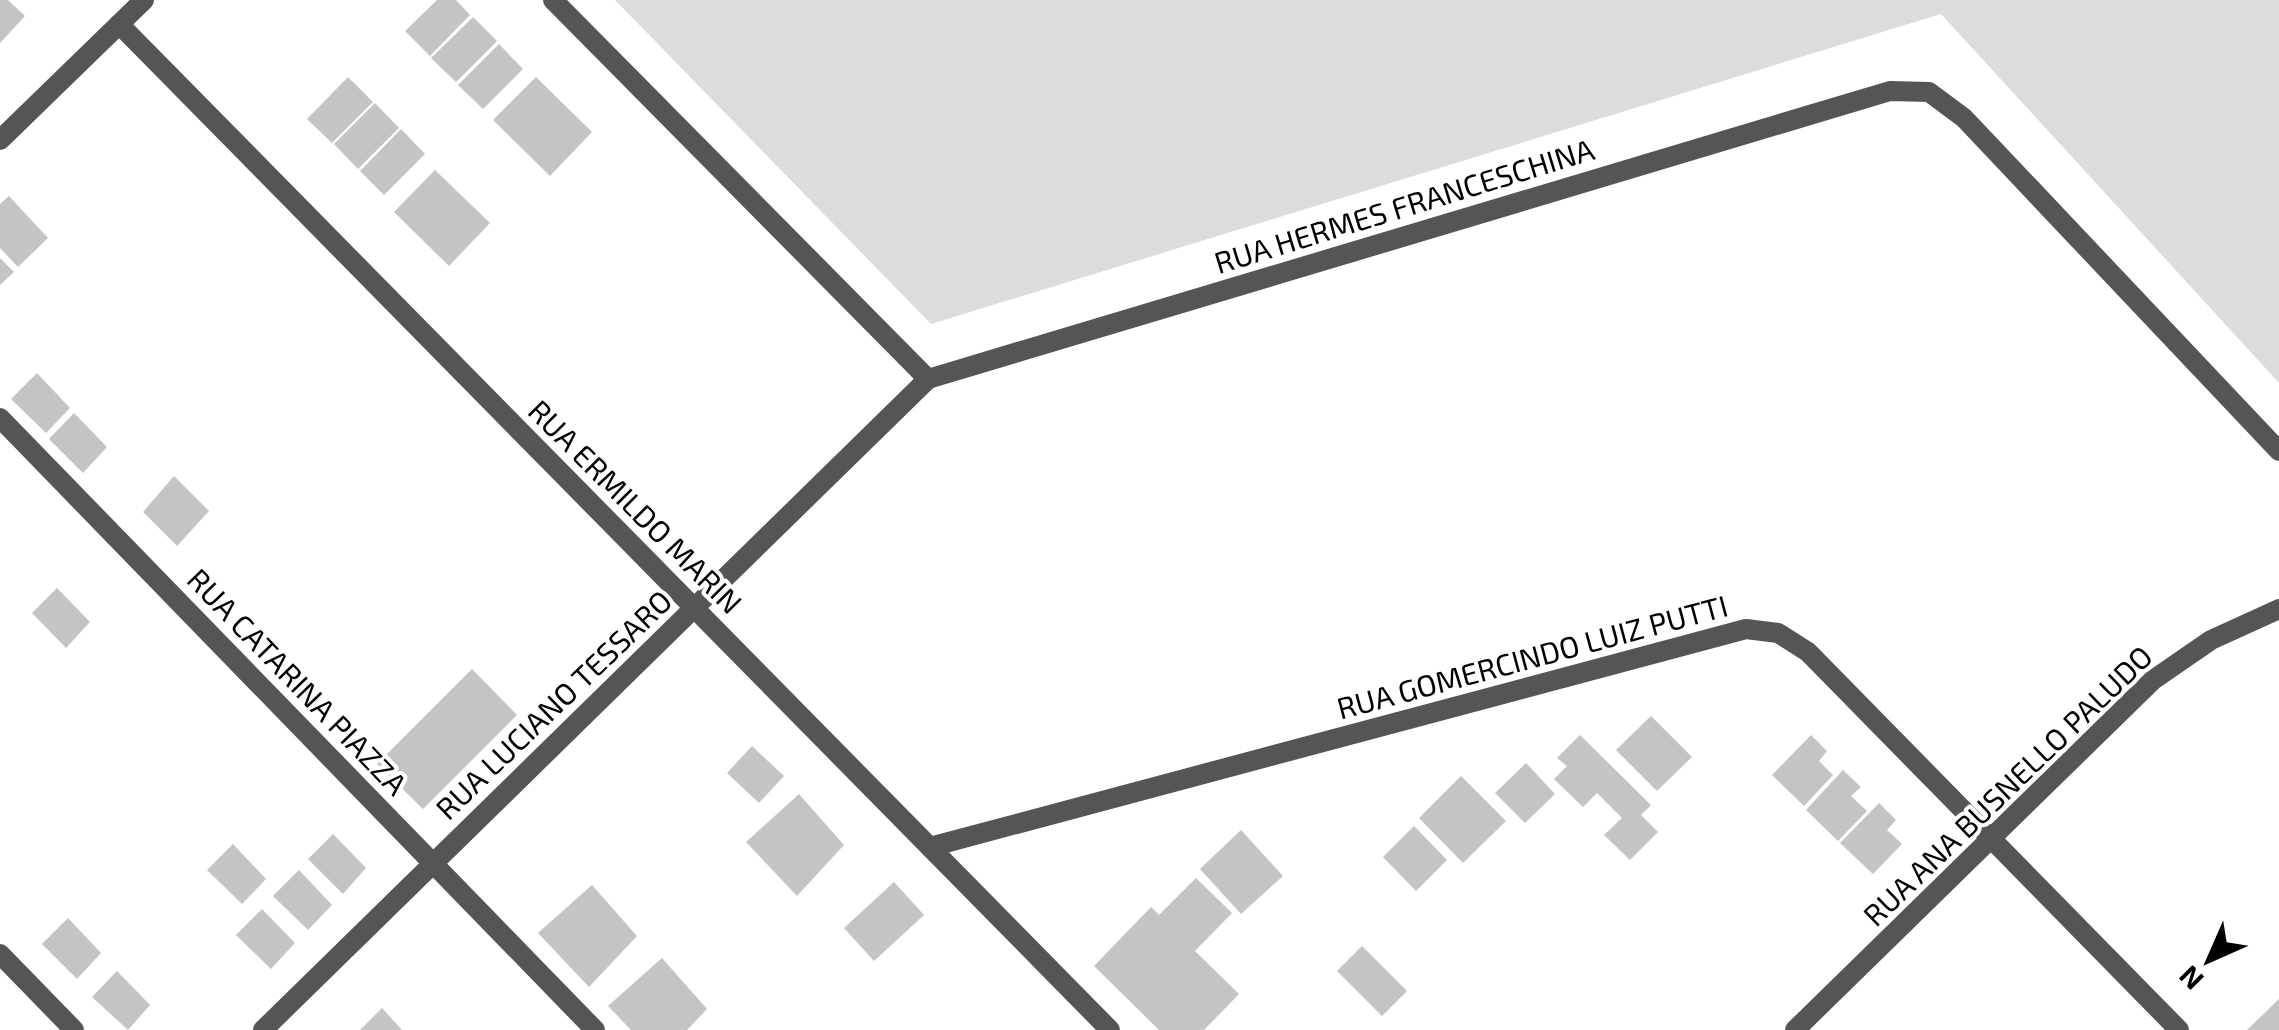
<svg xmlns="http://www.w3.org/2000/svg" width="2279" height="1030" font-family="'Exo 2',sans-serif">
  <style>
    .green { fill: #dcdcdc }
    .building { fill: #c4c4c4 }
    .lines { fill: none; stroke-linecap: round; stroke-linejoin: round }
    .street { stroke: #555; stroke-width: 20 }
    .labels { text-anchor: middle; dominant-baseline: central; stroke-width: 8; stroke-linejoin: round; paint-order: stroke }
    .street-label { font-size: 30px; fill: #000; stroke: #fff }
  </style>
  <rect width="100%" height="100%" fill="#fff"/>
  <polygon class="green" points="615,0 2279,0 2279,383 1941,14 931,324"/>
  <g class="building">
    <polygon points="0,0 8,0 25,16 0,43"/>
    <polygon points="437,0 456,0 470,15 430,56 405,31"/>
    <polygon points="473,17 497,41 456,82 431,58"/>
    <polygon points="499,44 523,69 483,109 458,85"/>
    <polygon points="348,77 373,102 332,143 307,119"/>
    <polygon points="536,77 592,132 550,176 493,120"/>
    <polygon points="375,103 399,128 358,169 334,144"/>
    <polygon points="401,129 425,154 384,195 360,171"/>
    <polygon points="435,170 490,223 449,266 394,212"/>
    <polygon points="9,196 48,238 18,267 0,248 0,204"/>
    <polygon points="0,258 14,272 0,285"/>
    <polygon points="37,373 70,408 46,433 11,399"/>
    <polygon points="74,413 107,447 83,473 49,439"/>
    <polygon points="174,476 209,511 177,546 143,512"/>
    <polygon points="57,588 90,622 66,648 32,613"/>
    <polygon points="472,669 517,715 423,809 377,764"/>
    <polygon points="1651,716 1692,757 1657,791 1616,750"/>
    <polygon points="1580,735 1651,805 1641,815 1658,832 1630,860 1604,835 1622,818 1597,793 1583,807 1554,779 1567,766 1557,758"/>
    <polygon points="1811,735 1827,751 1819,761 1833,775 1804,806 1772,775"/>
    <polygon points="752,746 784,776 759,803 727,773"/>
    <polygon points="1526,763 1555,794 1525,823 1495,793"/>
    <polygon points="1843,770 1861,787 1851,796 1867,811 1838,841 1806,810"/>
    <polygon points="1461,776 1506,821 1463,863 1419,818"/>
    <polygon points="799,794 844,845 797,896 746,842"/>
    <polygon points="1879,803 1896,820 1887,830 1902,844 1873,874 1840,843"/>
    <polygon points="1414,826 1447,860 1416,891 1383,857"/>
    <polygon points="1241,830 1283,876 1241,914 1200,869"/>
    <polygon points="333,834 366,868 343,894 308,859"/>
    <polygon points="233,844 266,879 242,904 207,870"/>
    <polygon points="299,870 332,905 308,930 273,896"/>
    <polygon points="1196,878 1232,913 1195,951 1239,994 1204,1030 1159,1030 1094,966 1151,907 1159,915"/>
    <polygon points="894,882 924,915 874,961 844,928"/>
    <polygon points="592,885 637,936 589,987 538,933"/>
    <polygon points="262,909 295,943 271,969 236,935"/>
    <polygon points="68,918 101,953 77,979 42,944"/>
    <polygon points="1362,946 1407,991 1382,1016 1337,971"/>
    <polygon points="662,958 707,1009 687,1030 631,1030 608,1006"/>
    <polygon points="117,971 150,1005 128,1030 92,997"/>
    <polygon points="2279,999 2279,1030 2247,1030"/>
    <polygon points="382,1008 402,1030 360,1030"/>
  </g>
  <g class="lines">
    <g class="street">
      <polyline points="553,0 928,379 1890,91 1929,92 1964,118 2279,451"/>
      <polyline points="119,24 1110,1030"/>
      <polyline points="0,140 144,0"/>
      <polyline points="0,418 595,1030"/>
      <polyline points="930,847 1746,629 1778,633 1808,652 2179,1030"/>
      <polyline points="0,954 74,1030"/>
      <polyline points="263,1030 928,379"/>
      <polyline points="1795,1030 2153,680 2211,640 2279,609"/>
    </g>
  </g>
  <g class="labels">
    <g class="street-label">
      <text transform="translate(1404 205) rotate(-17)">RUA HERMES FRANCESCHINA</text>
      <text transform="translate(636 506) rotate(45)">RUA ERMILDO MARIN</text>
      <text transform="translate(1532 656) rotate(-15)">RUA GOMERCINDO LUIZ PUTTI</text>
      <text transform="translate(298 681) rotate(46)">RUA CATARINA PIAZZA</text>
      <text transform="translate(553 704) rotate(-44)">RUA LUCIANO TESSARO</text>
      <text transform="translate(2007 785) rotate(-44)">RUA ANA BUSNELLO PALUDO</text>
    </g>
  </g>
  <g transform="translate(2209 960) rotate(225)" stroke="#ffffff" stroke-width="8" paint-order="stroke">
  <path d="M0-8L18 38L0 25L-18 38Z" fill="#000000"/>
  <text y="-15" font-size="28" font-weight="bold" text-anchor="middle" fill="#000000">N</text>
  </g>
</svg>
